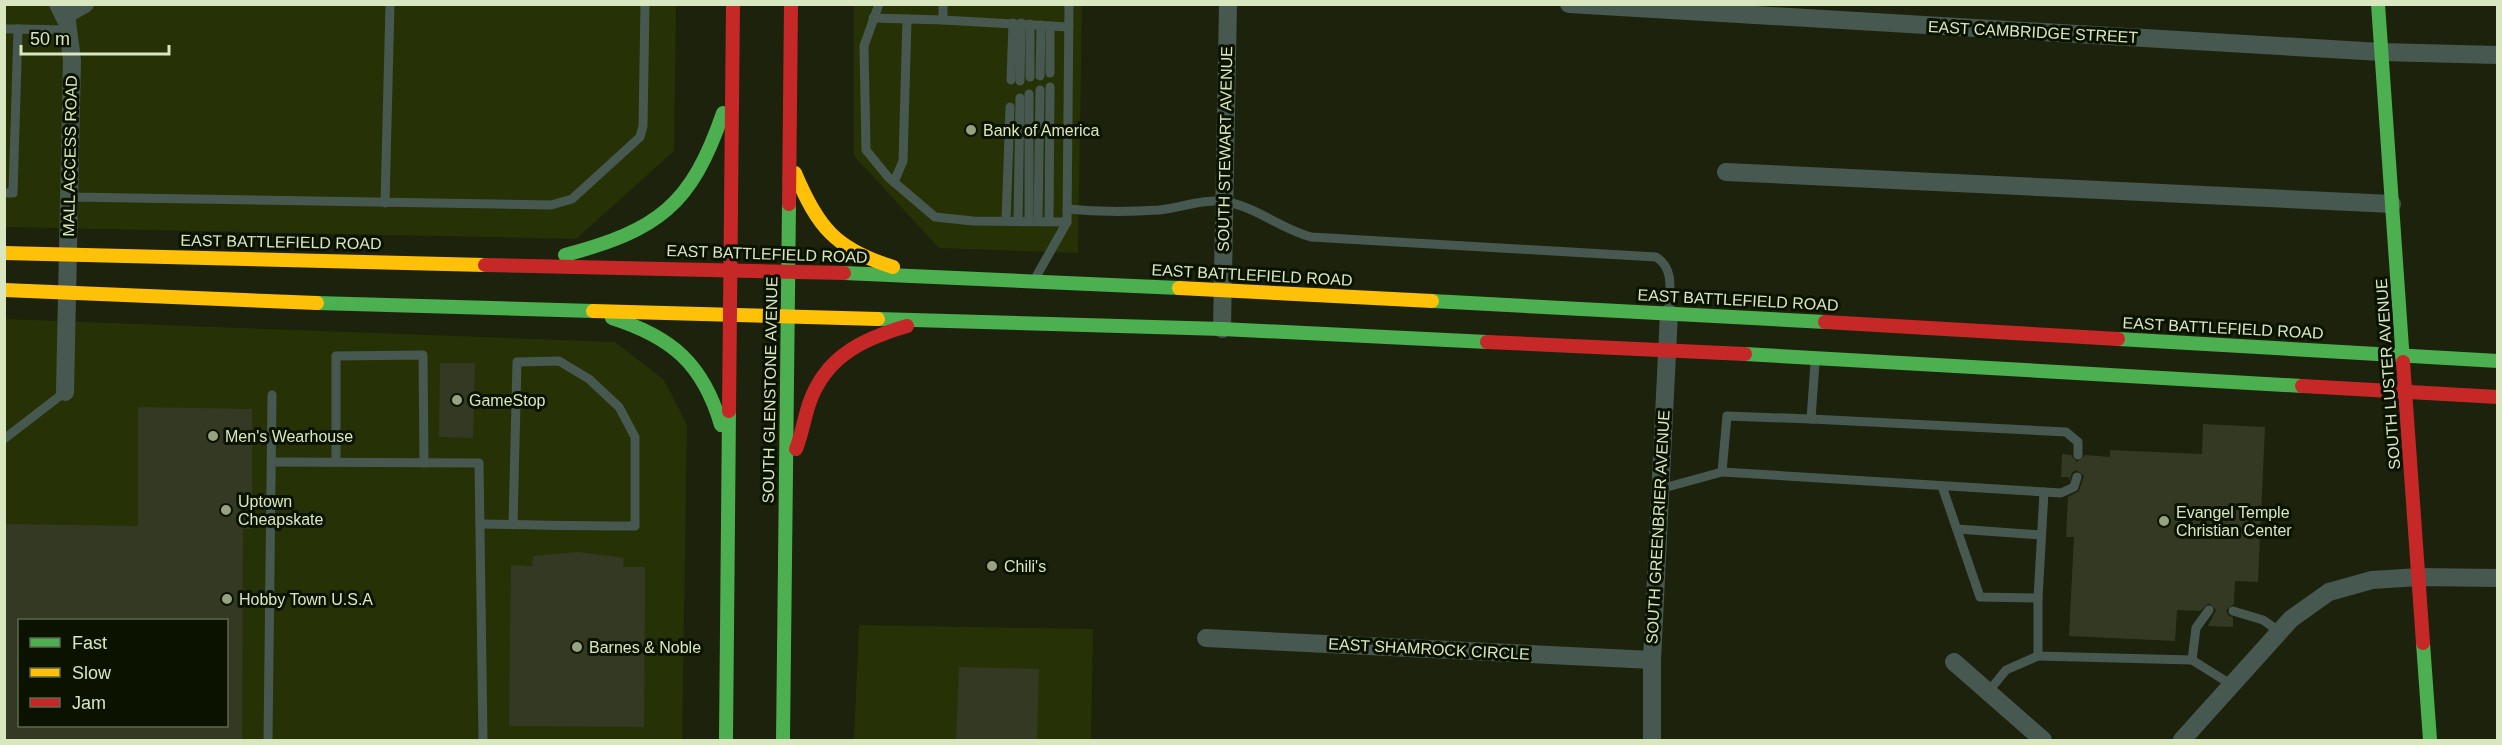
<svg xmlns="http://www.w3.org/2000/svg" width="2502" height="745" font-family="Helvetica,sans-serif">
  <style>
    .built { fill: #263205; fill-rule: evenodd }
    .building { fill: #343923; fill-rule: evenodd }
    .lines { fill: none; stroke-linecap: round; stroke-linejoin: round }
    .lane { stroke: #475851; stroke-width: 9 }
    .street { stroke: #475851; stroke-width: 18 }
    .fast { stroke: #4caf50; stroke-width: 14 }
    .slow { stroke: #ffc107; stroke-width: 14 }
    .jam { stroke: #c62828; stroke-width: 14 }
    .poi-dot { fill: #97a281; stroke: #0b1300; stroke-width: 2 }
    .labels { text-anchor: middle; dominant-baseline: central; stroke-width: 6; stroke-linejoin: round; paint-order: stroke }
    .street-label { font-size: 16px; fill: #d9e7c0; stroke: #0b1300 }
    .poi-label { font-size: 16px; fill: #d9e7c0; stroke: #0b1300; text-anchor: start }
  </style>
  <rect width="100%" height="100%" fill="#1c220b"/>
  <g class="built">
    <polygon points="5,5 676,5 674,151 576,239 5,227"/>
    <polygon points="854,5 1082,5 1078,253 939,248 854,156"/>
    <path d="M 5,319 L 615,342 L 664,380 L 687,425 L 682,740 L 5,740 ZM 20,620 L 226,620 L 226,726 L 20,726 Z"/>
    <polygon points="859,625 1093,629 1091,740 854,740"/>
  </g>
  <g class="building">
    <polygon points="440,363 475,363 473,438 439,437"/>
    <path d="M 138,407 L 252,409 L 252,529 L 243,529 L 242,741 L 4,741 L 4,524 L 138,526 ZM 20,621 L 226,621 L 226,726 L 20,726 Z"/>
    <polygon points="2203,424 2265,427 2258,582 2235,581 2234,604 2226,610 2228,615 2233,618 2233,627 2208,626 2216,610 2209,603 2200,611 2177,610 2175,641 2069,636 2074,537 2066,537 2068,497 2079,491 2084,476 2076,470 2072,473 2069,482 2069,477 2061,477 2062,454 2071,455 2077,462 2085,455 2110,457 2110,450 2202,454"/>
    <polygon points="578,552 624,558 623,567 645,567 644,727 509,726 511,565 532,566 533,556"/>
    <polygon points="959,667 1039,669 1037,741 956,741"/>
  </g>
  <g class="lines">
    <g class="lane">
      <polyline points="879,4 864,46 866,150 888,177 935,217 973,221 1067,222"/>
      <polyline points="873,18 943,20 943,4"/>
      <polyline points="943,20 1069,27"/>
      <polyline points="4,29 18,29"/>
      <polyline points="1050,73 1050,26"/>
      <polyline points="1040,76 1041,25"/>
      <polyline points="1030,77 1030,24"/>
      <polyline points="1011,80 1013,23"/>
      <polyline points="1020,81 1021,23"/>
      <polyline points="894,182 903,161 907,19"/>
      <polyline points="4,193 13,193 18,29 68,30"/>
      <polyline points="70,197 551,205 572,199 640,137 643,126 645,4"/>
      <polyline points="385,203 390,4"/>
      <path d="M 1067,209 C 1097,212 1128,212 1159,210 C 1179,208 1206,198 1227,202 C 1258,208 1281,229 1311,237 L 1656,257 C 1674,268 1670,289 1669,308"/>
      <polyline points="1006,221 1010,107"/>
      <polyline points="1018,221 1020,98"/>
      <polyline points="1029,221 1029,94"/>
      <polyline points="1038,221 1040,90"/>
      <polyline points="1049,221 1050,87"/>
      <polyline points="1037,275 1067,222 1069,4"/>
      <polyline points="1811,419 2066,432 2078,442 2078,455"/>
      <polyline points="4,439 65,392"/>
      <polyline points="272,462 479,463 483,740"/>
      <polyline points="336,462 336,356 423,355 424,463"/>
      <polyline points="1722,472 2061,493 2074,487 2077,477"/>
      <polyline points="1942,486 1980,597 2038,598 2044,492"/>
      <polyline points="1660,489 1722,472 1727,416 1811,419 1815,363"/>
      <path d="M 480,524 C 532,525 583,526 635,526 L 635,437 L 619,407 L 589,379 L 559,361 L 517,362 L 513,525"/>
      <polyline points="1957,529 2041,535"/>
      <polyline points="2038,598 2038,656 2192,660 2232,685"/>
      <polyline points="2233,611 2263,620 2280,632"/>
      <polyline points="2192,660 2196,628 2209,610"/>
      <polyline points="1988,692 2006,670 2038,656"/>
      <polyline points="268,740 272,395"/>
    </g>
    <g class="street">
      <polyline points="58,4 67,22 72,60 65,392"/>
      <polyline points="1569,4 2381,52 2498,55"/>
      <polyline points="64,16 85,4"/>
      <polyline points="1726,172 2392,204"/>
      <polyline points="1222,329 1228,4"/>
      <polyline points="1206,638 1652,660"/>
      <polyline points="1954,662 2043,740"/>
      <polyline points="1652,740 1652,660 1669,313"/>
      <polyline points="2182,740 2291,619 2329,592 2372,580 2419,577 2498,578"/>
    </g>
    <g class="fast">
      <polyline points="2378,4 2403,362"/>
      <path d="M 565,255 C 658,230 691,206 723,113"/>
      <polyline points="844,273 1179,288"/>
      <polyline points="1432,301 1825,322"/>
      <polyline points="317,303 593,311"/>
      <path d="M 612,318 C 672,337 703,364 721,425"/>
      <polyline points="878,319 1222,329 1487,342"/>
      <polyline points="2118,339 2498,361"/>
      <polyline points="1745,354 2302,386"/>
      <polyline points="2423,643 2430,740"/>
      <polyline points="726,740 729,411"/>
      <polyline points="783,740 789,204"/>
    </g>
    <g class="slow">
      <path d="M 795,173 C 818,228 836,249 893,267"/>
      <polyline points="4,253 485,265"/>
      <polyline points="1179,288 1432,301"/>
      <polyline points="4,290 317,303"/>
      <polyline points="593,311 878,319"/>
    </g>
    <g class="jam">
      <polyline points="789,204 791,4"/>
      <polyline points="485,265 844,273"/>
      <polyline points="1825,322 2118,339"/>
      <polyline points="1487,342 1745,354"/>
      <polyline points="2403,362 2423,643"/>
      <polyline points="2302,386 2498,397"/>
      <polyline points="729,411 733,4"/>
      <path d="M 796,449 C 802,434 804,419 809,404 C 825,357 862,339 907,326"/>
    </g>
  </g>
  <g class="poi-dot">
    <circle cx="971" cy="130" r="6"/>
    <circle cx="457" cy="400" r="6"/>
    <circle cx="213" cy="436" r="6"/>
    <circle cx="226" cy="510" r="6"/>
    <circle cx="2164" cy="521" r="6"/>
    <circle cx="992" cy="566" r="6"/>
    <circle cx="227" cy="599" r="6"/>
    <circle cx="577" cy="647" r="6"/>
  </g>
  <g class="labels">
    <g class="street-label">
      <text transform="translate(2033 32) rotate(3)">EAST CAMBRIDGE STREET</text>
      <text transform="translate(1225 149) rotate(-89)">SOUTH STEWART AVENUE</text>
      <text transform="translate(70 156) rotate(-89)">MALL ACCESS ROAD</text>
      <text transform="translate(281 242) rotate(1)">EAST BATTLEFIELD ROAD</text>
      <text transform="translate(767 254) rotate(2)">EAST BATTLEFIELD ROAD</text>
      <text transform="translate(1252 275) rotate(3)">EAST BATTLEFIELD ROAD</text>
      <text transform="translate(1738 300) rotate(3)">EAST BATTLEFIELD ROAD</text>
      <text transform="translate(2223 328) rotate(3)">EAST BATTLEFIELD ROAD</text>
      <text transform="translate(2388 374) rotate(-94)">SOUTH LUSTER AVENUE</text>
      <text transform="translate(770 390) rotate(-89)">SOUTH GLENSTONE AVENUE</text>
      <text transform="translate(1658 527) rotate(-87)">SOUTH GREENBRIER AVENUE</text>
      <text transform="translate(1429 649) rotate(3)">EAST SHAMROCK CIRCLE</text>
    </g>
    <g class="poi-label">
      <text x="983" y="130">Bank of America</text>
      <text x="469" y="400">GameStop</text>
      <text x="225" y="436">Men's Wearhouse</text>
      <text x="238" y="501">Uptown<tspan x="238" dy="18">Cheapskate</tspan></text>
      <text x="2176" y="512">Evangel Temple<tspan x="2176" dy="18">Christian Center</tspan></text>
      <text x="1004" y="566">Chili's</text>
      <text x="239" y="599">Hobby Town U.S.A</text>
      <text x="589" y="647">Barnes &amp; Noble</text>
    </g>
  </g>
  <rect width="2502" height="745" fill="none" stroke="#d9e7c0" stroke-width="12"/>
  <rect x="18" y="619" width="210" height="108" fill="#0b1300" stroke="#5d684d" stroke-width="1.5"/>
  <rect x="30" y="638" width="30" height="9" fill="#4caf50" stroke="#5d684d" stroke-width="1.5"/>
  <text x="72" y="649" font-size="18" fill="#d9e7c0">Fast</text>
  <rect x="30" y="668" width="30" height="9" fill="#ffc107" stroke="#5d684d" stroke-width="1.5"/>
  <text x="72" y="679" font-size="18" fill="#d9e7c0">Slow</text>
  <rect x="30" y="698" width="30" height="9" fill="#c62828" stroke="#5d684d" stroke-width="1.5"/>
  <text x="72" y="709" font-size="18" fill="#d9e7c0">Jam</text>
  <path d="M21 45v9h148v-9" fill="none" stroke="#d9e7c0" stroke-width="3"/>
  <text x="30" y="45" font-size="18" fill="#d9e7c0" stroke="#0b1300" stroke-width="4.5" paint-order="stroke">50 m</text>
</svg>
